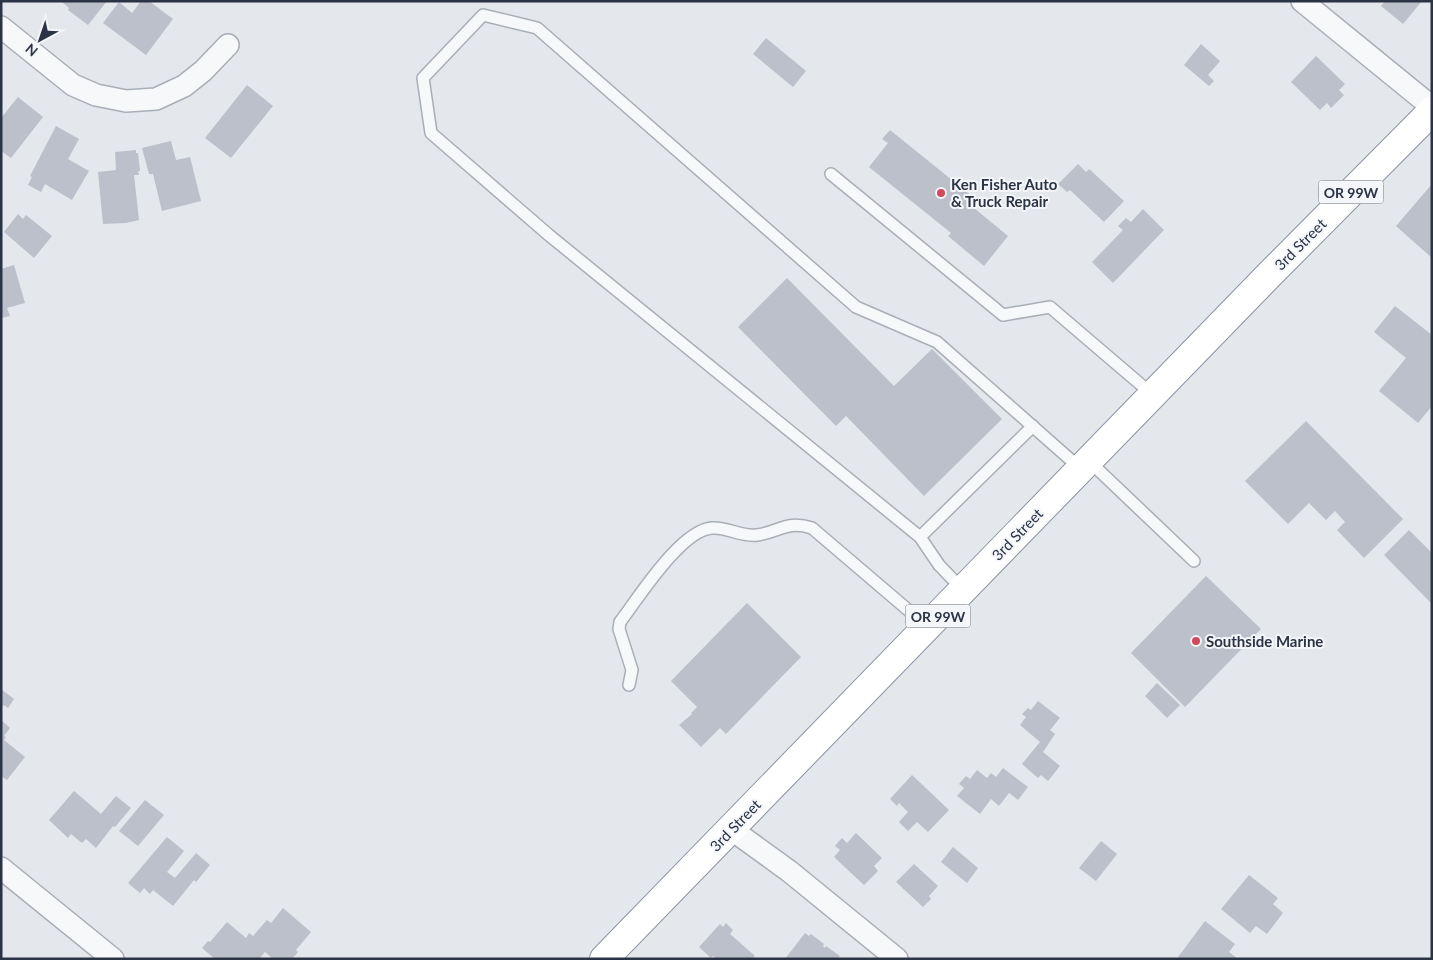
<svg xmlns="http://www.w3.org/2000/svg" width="1433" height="960" font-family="Lato,sans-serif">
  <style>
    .building { fill: #bbc0ca }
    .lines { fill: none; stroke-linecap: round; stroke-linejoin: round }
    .lane-casing { stroke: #a9aeb7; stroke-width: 14 }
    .street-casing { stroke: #a9aeb7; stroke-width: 24 }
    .highway-casing { stroke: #8b94a3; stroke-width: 30 }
    .lane { stroke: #f7f8fa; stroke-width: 11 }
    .street { stroke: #f7f8fa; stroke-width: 21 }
    .highway { stroke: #fff; stroke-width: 28 }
    .poi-dot { fill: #d1495b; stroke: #f4f6f9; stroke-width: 2 }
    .labels { text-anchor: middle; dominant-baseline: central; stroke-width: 4; stroke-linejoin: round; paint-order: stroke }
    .shield { fill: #f4f6f9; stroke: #676e7b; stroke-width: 1 }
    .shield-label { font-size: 14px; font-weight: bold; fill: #2b3445 }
    .poi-label { font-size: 15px; font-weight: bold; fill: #2b3445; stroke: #f4f6f9; text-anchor: start }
    .street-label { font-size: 15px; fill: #2b3445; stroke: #f4f6f9 }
  </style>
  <rect width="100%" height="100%" fill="#e4e7ec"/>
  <g class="building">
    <polygon points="61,1 107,1 88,25 68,10 69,8"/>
    <polygon points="141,1 149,1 173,19 146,55 103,23 119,2 132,13"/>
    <polygon points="1385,1 1422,1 1403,24 1381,6"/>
    <polygon points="766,38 806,71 793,87 753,54"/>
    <polygon points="1201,44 1220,61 1208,75 1214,81 1209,86 1184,65"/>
    <polygon points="1316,56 1345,84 1339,90 1344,95 1331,108 1327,103 1320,110 1291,82"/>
    <polygon points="247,85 273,106 231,158 205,138"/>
    <polygon points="18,97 43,117 11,158 1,151 1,118"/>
    <polygon points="56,126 79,139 68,159 89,171 72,200 45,184 41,192 28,185 32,177 30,176"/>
    <polygon points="890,130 978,201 974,208 1008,236 984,266 948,236 951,233 869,167 888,143 882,139"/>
    <polygon points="171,141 176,160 190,157 201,201 162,211 153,174 149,174 142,148"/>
    <polygon points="136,150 136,153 138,153 140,171 138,171 139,175 134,175 139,220 126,223 103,224 98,172 116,170 115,152"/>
    <polygon points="1078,164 1086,172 1089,169 1124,201 1104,222 1070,190 1067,192 1058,184"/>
    <polygon points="1432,184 1432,258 1396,226"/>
    <polygon points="1143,209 1164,230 1113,283 1092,262 1123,230 1118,226 1126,218 1131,222"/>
    <polygon points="18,214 23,219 26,215 52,236 34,258 4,232"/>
    <polygon points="14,265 25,303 7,308 10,316 1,318 1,269"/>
    <polygon points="787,278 894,386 932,349 1002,419 924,496 846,416 836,426 738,327"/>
    <polygon points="1395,306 1432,335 1432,406 1418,423 1379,391 1406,358 1374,332"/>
    <polygon points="1306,421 1403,519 1364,558 1337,530 1345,522 1335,511 1326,520 1309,503 1288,524 1245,481"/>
    <polygon points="1409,530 1432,553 1432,604 1384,555"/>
    <polygon points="1206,576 1261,629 1185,707 1131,653"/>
    <polygon points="747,603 801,657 726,734 720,728 701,747 679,725 692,714 691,713 697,707 671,681"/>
    <polygon points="1157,683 1180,705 1167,718 1145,696"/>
    <polygon points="1,689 14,699 8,708 4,705 1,708"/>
    <polygon points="1038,701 1060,718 1050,730 1055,734 1043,752 1060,766 1048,781 1041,775 1038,778 1022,764 1040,742 1020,725 1026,717 1022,714 1028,708 1031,710"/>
    <polygon points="1,720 10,728 4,736 6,737 4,740 25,757 7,780 1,776"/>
    <polygon points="1003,768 1028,787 1018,800 1009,793 999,806 991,799 980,814 957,796 964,788 959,784 966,776 970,779 977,770 987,778 991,773 996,777"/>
    <polygon points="912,775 949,810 928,832 917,822 908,831 899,822 908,812 899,803 897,806 890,799"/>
    <polygon points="74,791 101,814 116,796 131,808 115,827 113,826 96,848 86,839 82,843 71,834 68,838 49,820"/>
    <polygon points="145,800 164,815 138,846 119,831"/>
    <polygon points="856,833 882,858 874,866 878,871 864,885 834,857 840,850 835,846 839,841 842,838 847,843"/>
    <polygon points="167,837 184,851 167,872 175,878 196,853 210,865 196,882 194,880 173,906 153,890 150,894 144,888 140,893 128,883"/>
    <polygon points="1101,841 1117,854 1096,881 1079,868"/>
    <polygon points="953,847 978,868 967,883 941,862"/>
    <polygon points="914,864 938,886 929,896 931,899 923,907 896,882"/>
    <polygon points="1249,875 1278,898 1273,904 1283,913 1267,934 1256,926 1250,933 1221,909"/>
    <polygon points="283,908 311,932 296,950 298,952 292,959 273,959 265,952 259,959 215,959 202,948 208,941 210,942 227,922 246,938 249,933 253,936 267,920 271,923"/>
    <polygon points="1205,921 1235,944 1229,952 1238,959 1181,959 1178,957"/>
    <polygon points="726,923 733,930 730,934 755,956 752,959 716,959 713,956 711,958 699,947 720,924 723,927"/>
    <polygon points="805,933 809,936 811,934 824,944 823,946 825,948 826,946 840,956 838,958 840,959 785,959"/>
  </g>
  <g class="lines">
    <defs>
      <g id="lane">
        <polyline points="831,174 1003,315 1050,307 1153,395"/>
        <polyline points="1089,461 1194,561"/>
        <polyline points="920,537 1033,426"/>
        <polyline points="963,590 939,565 920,537 550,236 431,133 423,78 483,15 537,28 856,307 937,342 1081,469"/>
        <path d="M 629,685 L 632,670 L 619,629 L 620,622 C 639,597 681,530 712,528 C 728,527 741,537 757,535 C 780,532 786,520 812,528 L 928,627"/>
      </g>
      <g id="street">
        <polyline points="1302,1 1432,107"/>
        <polyline points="1,27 73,85 96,95 126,101 156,99 184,86 203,71 228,45"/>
        <polyline points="731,829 789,871 897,959"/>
        <polyline points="1,868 113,959"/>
      </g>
      <polyline id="highway" points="604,959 1271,273 1432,111"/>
    </defs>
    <use href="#lane" class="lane-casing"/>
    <use href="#street" class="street-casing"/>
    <use href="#highway" class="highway-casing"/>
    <use href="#lane" class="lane"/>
    <use href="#street" class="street"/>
    <use href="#highway" class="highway"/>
  </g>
  <g class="poi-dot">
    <circle cx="941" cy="193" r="5"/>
    <circle cx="1196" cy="641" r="5"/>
  </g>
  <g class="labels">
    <g class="shield">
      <rect x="1318.5" y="180.5" width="65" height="23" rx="4"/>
      <rect x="905.5" y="604.5" width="65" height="23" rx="4"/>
    </g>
    <g class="shield-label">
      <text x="1351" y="192">OR 99W</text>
      <text x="938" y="616">OR 99W</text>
    </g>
    <g class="poi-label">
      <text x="951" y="184">Ken Fisher Auto<tspan x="951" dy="17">&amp; Truck Repair</tspan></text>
      <text x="1206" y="641">Southside Marine</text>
    </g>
    <g class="street-label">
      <text transform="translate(1300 244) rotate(-45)">3rd Street</text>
      <text transform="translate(1017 534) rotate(-46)">3rd Street</text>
      <text transform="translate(735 825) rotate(-46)">3rd Street</text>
    </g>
  </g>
  <rect width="1433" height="960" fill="none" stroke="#2b3445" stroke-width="5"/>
  <g transform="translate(40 40) rotate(220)" stroke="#f4f6f9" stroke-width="4" paint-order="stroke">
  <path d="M0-4L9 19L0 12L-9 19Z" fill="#2b3445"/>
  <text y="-8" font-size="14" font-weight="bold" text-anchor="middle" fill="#2b3445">N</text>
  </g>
</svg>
